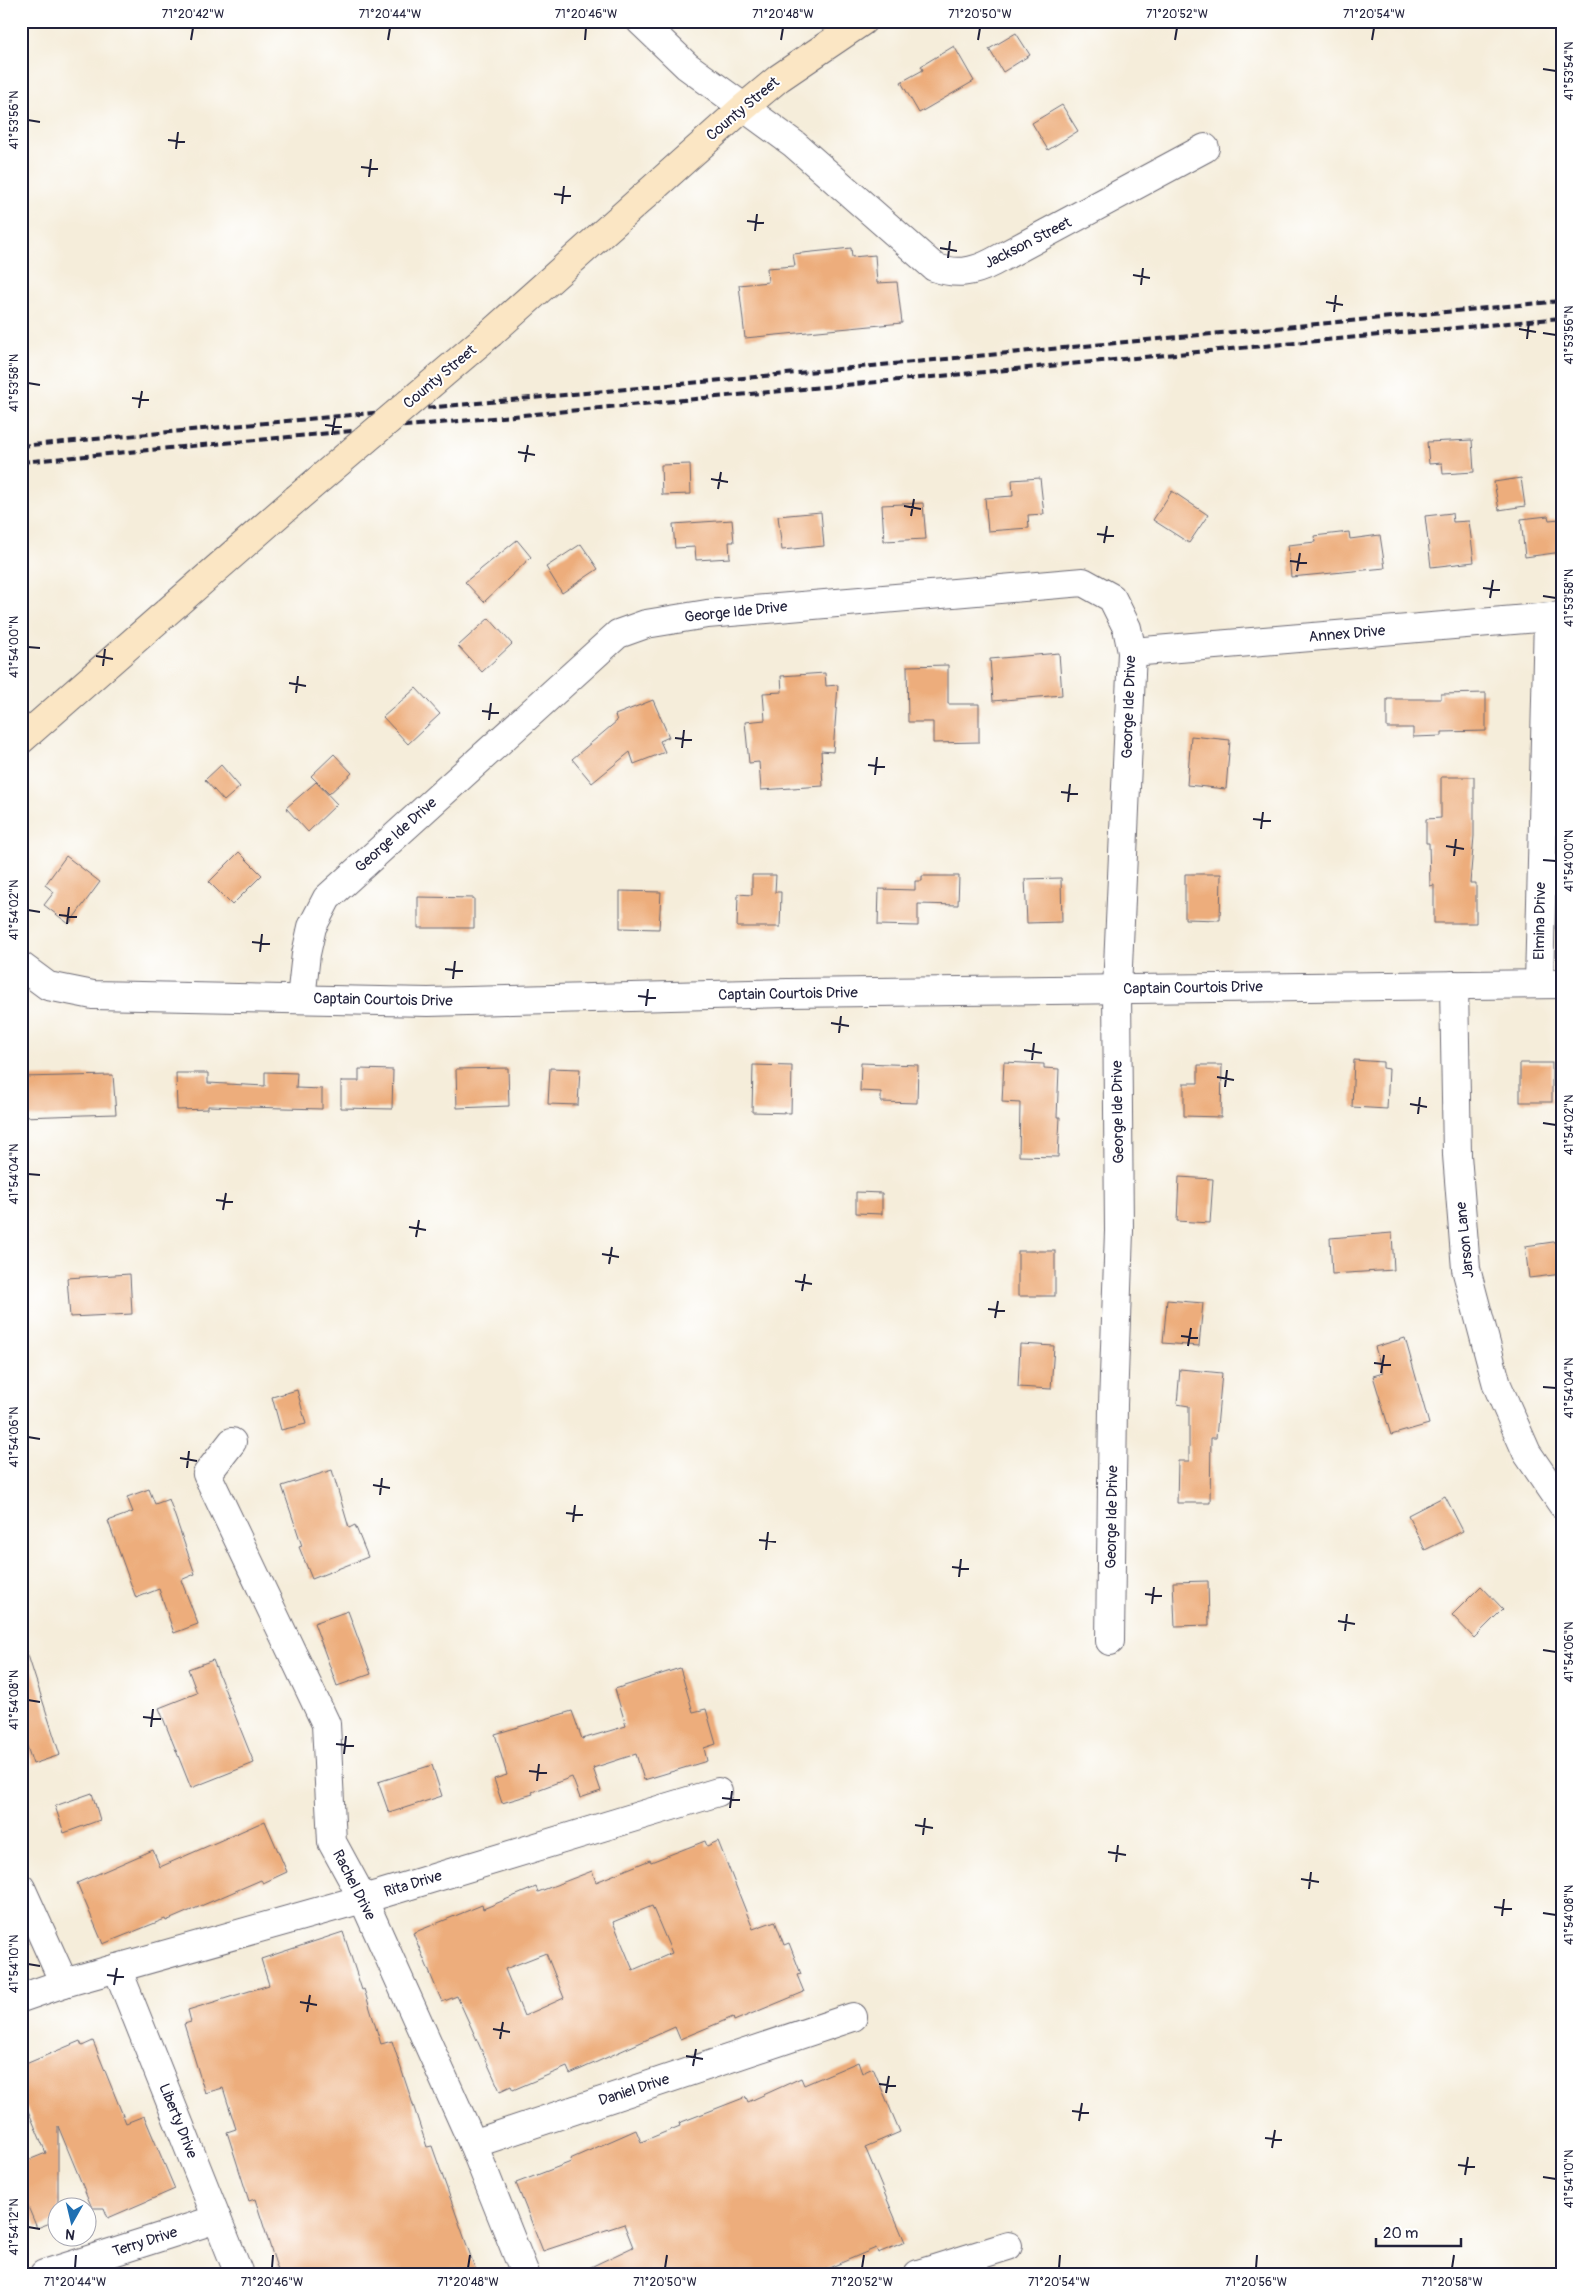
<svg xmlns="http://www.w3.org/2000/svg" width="1583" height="2295" font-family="Pangolin,sans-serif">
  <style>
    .building { fill: #edad7b; fill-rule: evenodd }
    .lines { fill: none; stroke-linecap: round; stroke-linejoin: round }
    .street-casing { stroke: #6c6973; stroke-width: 30 }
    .secondary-casing { stroke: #6c6973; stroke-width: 30 }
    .street { stroke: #fff; stroke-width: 28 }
    .secondary { stroke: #fbe6c4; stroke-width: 28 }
    .rail { stroke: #22223b; stroke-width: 4; stroke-dasharray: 8 4; stroke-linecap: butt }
    .secondary-bridge-casing { stroke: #6c6973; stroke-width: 30; stroke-linecap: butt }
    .secondary-bridge { stroke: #fbe6c4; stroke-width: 28 }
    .ticks { fill: none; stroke: #22223b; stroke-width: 2 }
    .labels { text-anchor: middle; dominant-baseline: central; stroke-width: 4; stroke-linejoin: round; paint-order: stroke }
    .street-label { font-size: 15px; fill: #22223b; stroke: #fff }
    .neatline { fill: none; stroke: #22223b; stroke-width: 2 }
    .ticks-label { font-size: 12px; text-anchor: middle; fill: #22223b }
  </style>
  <rect width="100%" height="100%" fill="#fff"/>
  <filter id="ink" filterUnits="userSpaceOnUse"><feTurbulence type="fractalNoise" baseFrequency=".02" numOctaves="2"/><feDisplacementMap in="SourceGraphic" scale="10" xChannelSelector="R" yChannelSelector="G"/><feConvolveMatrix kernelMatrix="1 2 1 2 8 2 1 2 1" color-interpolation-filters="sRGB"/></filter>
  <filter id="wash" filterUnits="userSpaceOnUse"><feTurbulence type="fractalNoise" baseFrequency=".0096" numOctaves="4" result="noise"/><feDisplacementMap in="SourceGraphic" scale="20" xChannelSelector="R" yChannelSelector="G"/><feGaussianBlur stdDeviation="1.12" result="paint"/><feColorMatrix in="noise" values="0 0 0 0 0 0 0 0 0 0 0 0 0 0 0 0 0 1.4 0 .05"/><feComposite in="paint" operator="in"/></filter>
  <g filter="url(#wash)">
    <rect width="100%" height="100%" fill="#f5edda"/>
    <g id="blocks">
      <g class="building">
        <polygon points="1016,33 1030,55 1003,72 989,49"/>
        <polygon points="954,46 974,81 919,113 901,82 923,70 921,66"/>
        <polygon points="1062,105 1078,131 1048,150 1032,123"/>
        <polygon points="851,248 852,257 875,255 877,283 897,282 902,323 745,338 739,285 768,282 767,268 795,266 793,254"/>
        <polygon points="1472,440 1474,472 1443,474 1442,463 1429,464 1427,442"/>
        <polygon points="690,464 691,494 662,495 661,465"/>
        <polygon points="1040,478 1044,514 1028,515 1029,528 988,531 985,498 1013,496 1012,480"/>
        <polygon points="1521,478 1525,506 1499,510 1494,482"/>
        <polygon points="1172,491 1208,515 1189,543 1153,520"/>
        <polygon points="923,503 926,539 884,541 882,505"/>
        <polygon points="821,512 824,546 782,550 778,516"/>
        <polygon points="1452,513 1453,522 1469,521 1474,562 1431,567 1425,516"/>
        <polygon points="1548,516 1549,520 1560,519 1562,552 1525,557 1521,519"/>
        <polygon points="732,520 734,542 729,542 730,558 696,560 695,547 675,548 673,524"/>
        <polygon points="1349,532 1350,539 1380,535 1385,568 1291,577 1288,545 1315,542 1314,536"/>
        <polygon points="517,540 531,557 484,602 465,582"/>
        <polygon points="581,544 598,569 562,593 546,567"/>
        <polygon points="489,618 512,644 482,672 458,646"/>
        <polygon points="1059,653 1062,695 993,701 990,659"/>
        <polygon points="948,665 948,704 979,704 979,742 933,743 933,722 908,722 907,666"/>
        <polygon points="825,673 826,686 838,685 833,752 821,751 823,786 761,790 759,762 749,763 745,722 765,720 763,693 782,692 781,676"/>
        <polygon points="416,688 440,714 408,744 383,717"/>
        <polygon points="1486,693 1486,731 1442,732 1442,736 1413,737 1413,728 1387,728 1387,699 1441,699 1441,694"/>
        <polygon points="653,700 669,737 660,741 665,752 634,764 630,752 592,783 572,759 617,721 615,715"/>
        <polygon points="1191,736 1230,740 1226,789 1187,785"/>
        <polygon points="334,754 352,773 329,794 311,776"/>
        <polygon points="221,765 240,787 224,801 205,780"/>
        <polygon points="1441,777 1474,777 1474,836 1470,883 1476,883 1476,923 1434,923 1434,885 1430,886 1429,843 1426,843 1426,819 1441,818"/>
        <polygon points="316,782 337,804 308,832 286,808"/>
        <polygon points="239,852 262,875 232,905 209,882"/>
        <polygon points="66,856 100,882 69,924 44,905 54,892 45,885"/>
        <polygon points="1185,874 1221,874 1220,920 1185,919"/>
        <polygon points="752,875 776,875 775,892 781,892 780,927 737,927 738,894 752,895"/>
        <polygon points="922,876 959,876 958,905 918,904 918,926 878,925 879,889 915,890 915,881 922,881"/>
        <polygon points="1061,878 1062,922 1027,923 1025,879"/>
        <polygon points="620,891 661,892 659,929 620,928"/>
        <polygon points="418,897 474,898 474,928 418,928"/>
        <polygon points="1354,1060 1383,1062 1383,1068 1389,1069 1387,1109 1352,1107"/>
        <polygon points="1004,1062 1044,1064 1044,1068 1059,1069 1057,1117 1060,1117 1058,1157 1019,1156 1020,1103 1002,1102"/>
        <polygon points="861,1063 918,1065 917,1103 881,1102 881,1092 860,1091"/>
        <rect x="1520" y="1063" width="32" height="39"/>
        <polygon points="753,1065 792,1066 791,1113 752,1112"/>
        <polygon points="1198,1065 1222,1065 1221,1117 1184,1116 1184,1083 1198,1083"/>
        <polygon points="508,1068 509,1106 457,1108 456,1069"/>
        <polygon points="550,1068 580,1069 578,1105 548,1104"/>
        <polygon points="359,1069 393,1070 392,1109 341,1108 341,1081 359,1081"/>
        <polygon points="265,1072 297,1073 296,1088 322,1089 322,1109 208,1106 208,1109 177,1110 176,1073 208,1073 208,1083 265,1086"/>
        <polygon points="113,1075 116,1114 21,1117 21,1077"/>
        <polygon points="1179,1177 1213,1179 1210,1223 1177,1221"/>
        <polygon points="856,1192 882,1193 882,1214 856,1213"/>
        <polygon points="1392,1233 1394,1270 1332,1274 1330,1238"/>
        <polygon points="1560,1241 1562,1274 1529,1278 1525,1246"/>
        <rect x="1018" y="1251" width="37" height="45"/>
        <polygon points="130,1274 132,1314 70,1317 67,1278"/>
        <polygon points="1167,1300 1203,1303 1199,1346 1163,1343"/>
        <polygon points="1405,1338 1429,1424 1391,1435 1373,1376 1383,1373 1375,1347"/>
        <polygon points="1020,1344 1054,1346 1051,1389 1018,1387"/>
        <polygon points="1180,1369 1222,1373 1216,1438 1211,1438 1210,1503 1177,1503 1178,1461 1189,1461 1189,1406 1177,1404"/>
        <polygon points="297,1390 306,1424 281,1430 272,1397"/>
        <polygon points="332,1470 349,1528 355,1525 368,1557 312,1579 299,1547 302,1546 282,1486"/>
        <polygon points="149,1489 155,1504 169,1499 195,1574 181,1580 198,1624 174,1633 159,1589 136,1598 108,1521 133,1512 127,1497"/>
        <polygon points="1445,1496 1463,1531 1425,1550 1408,1515"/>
        <polygon points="1208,1581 1209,1625 1175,1626 1173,1582"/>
        <polygon points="1481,1586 1503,1609 1474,1638 1452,1615"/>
        <polygon points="348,1611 371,1674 337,1686 314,1623"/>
        <polygon points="21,1649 26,1649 60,1755 33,1764 21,1729"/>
        <polygon points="213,1660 254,1763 191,1788 159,1708 197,1693 188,1669"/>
        <polygon points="680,1668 693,1712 706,1709 716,1744 704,1748 707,1761 644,1780 636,1754 593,1768 601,1791 580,1798 572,1777 532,1792 533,1794 502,1803 494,1779 507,1775 495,1734 572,1711 582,1739 626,1726 615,1689"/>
        <polygon points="432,1765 442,1796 389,1813 378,1782"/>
        <polygon points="92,1793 100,1820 64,1833 55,1806"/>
        <polygon points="265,1821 287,1872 263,1883 261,1880 166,1921 165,1919 103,1944 77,1883 153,1850 160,1867"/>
        <path d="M 705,1841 L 707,1846 L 718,1841 L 753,1929 L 775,1921 L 784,1945 L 789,1943 L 801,1974 L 797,1975 L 804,1992 L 734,2021 L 733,2017 L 680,2039 L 675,2027 L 570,2074 L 567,2067 L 513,2090 L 511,2086 L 500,2091 L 457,1996 L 442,2002 L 413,1933 L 482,1905 L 483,1909 L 536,1887 L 538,1892 L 592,1871 L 596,1882 L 650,1860 L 651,1862 ZM 652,1906 L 672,1953 L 633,1970 L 613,1922 ZM 546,1953 L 564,1998 L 524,2016 L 505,1969 Z"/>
        <polygon points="343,1932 362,1990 364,1989 381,2044 392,2041 427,2147 432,2146 477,2274 279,2274 255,2199 249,2201 227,2132 236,2129 223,2088 205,2093 184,2024 191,2022 188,2010 269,1985 261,1959"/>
        <polygon points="80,2041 82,2046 93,2041 126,2123 144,2116 175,2189 108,2218 104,2208 92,2208 58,2126 58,2220 37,2228 21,2190 21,2163 46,2153 21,2094 21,2066"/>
        <polygon points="858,2062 862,2073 873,2068 900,2132 865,2147 905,2242 878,2253 876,2248 815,2274 576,2274 633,2247 624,2224 543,2251 516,2183 571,2162 570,2159 636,2130 641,2142 680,2126 679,2123 746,2097 748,2102 801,2078 804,2085"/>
      </g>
    </g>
  </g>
  <g filter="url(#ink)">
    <use href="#blocks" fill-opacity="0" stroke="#6c6973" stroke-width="1"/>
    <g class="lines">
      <defs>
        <g id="street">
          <path d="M 640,21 L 687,66 L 794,144 L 934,267 C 956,275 972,273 993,262 L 1205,148"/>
          <polyline points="1132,652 1562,616"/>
          <polyline points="21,966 48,986 93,995 428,1002 788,993 1562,984"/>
          <polyline points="1539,984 1548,618"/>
          <polyline points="1454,985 1457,1155 1466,1269 1497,1385 1527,1453 1562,1504"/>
          <polyline points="301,999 306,954 312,927 327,898 618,634 646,624 707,614 1083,582 1112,598 1127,628 1132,652 1117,989 1119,1231 1113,1405 1110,1641"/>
          <polyline points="232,1442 207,1474 326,1724 332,1842 363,1899 473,2144 525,2274"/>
          <polyline points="21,1888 64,1983"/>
          <polyline points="117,1968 239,2274"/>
          <polyline points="21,1998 64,1983 384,1893 718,1792"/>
          <polyline points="473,2144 853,2017"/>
          <polyline points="44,2274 217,2219"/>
          <polyline points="918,2274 1008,2246"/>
        </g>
        <g id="secondary">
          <polyline points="491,333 743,108 779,78 863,21"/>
          <polyline points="21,740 296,499"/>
        </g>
      </defs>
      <use href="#street" class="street-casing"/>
      <use href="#secondary" class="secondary-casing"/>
      <use href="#street" class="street"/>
      <use href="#secondary" class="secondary"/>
      <g class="rail">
        <polyline points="21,446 1562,301"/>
        <polyline points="21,462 1562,318"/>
      </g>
      <defs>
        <polyline id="secondary-bridge" points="296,499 491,333"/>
      </defs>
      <use href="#secondary-bridge" class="secondary-bridge-casing"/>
      <use href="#secondary-bridge" class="secondary-bridge"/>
    </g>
  </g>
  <path class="ticks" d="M 191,40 L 193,28M 388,40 L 390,28M 585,40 L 586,28M 781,40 L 783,28M 978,40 L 980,28M 1175,40 L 1177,28M 1372,40 L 1374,28M 1543,69 L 1556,71M 28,120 L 40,122M 168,140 L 185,142M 176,149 L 178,132M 361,167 L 378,169M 369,177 L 371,159M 554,194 L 571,196M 562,204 L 564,186M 747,221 L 764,223M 755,231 L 757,214M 940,248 L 957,251M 948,258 L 950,241M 1133,275 L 1150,278M 1141,285 L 1143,268M 1326,302 L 1343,305M 1334,312 L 1336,295M 1519,329 L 1536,332M 1543,333 L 1556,335M 1527,339 L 1529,322M 28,383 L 40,385M 132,398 L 149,400M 139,408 L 142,391M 325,425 L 342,427M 332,435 L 335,418M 518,452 L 535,455M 525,462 L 528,445M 711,479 L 728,482M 718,489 L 721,472M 904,506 L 921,509M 911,516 L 914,499M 1097,534 L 1114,536M 1104,543 L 1107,526M 1290,561 L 1307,563M 1297,571 L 1300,553M 1483,588 L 1500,590M 1543,596 L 1556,598M 1490,598 L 1493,580M 28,647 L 40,648M 96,656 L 113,659M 103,666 L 105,649M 289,683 L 306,686M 296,693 L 298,676M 482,711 L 499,713M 489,720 L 491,703M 675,738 L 692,740M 682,748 L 684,730M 868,765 L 885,767M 875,775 L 877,757M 1061,792 L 1078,794M 1068,802 L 1070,784M 1253,819 L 1271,821M 1261,829 L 1263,812M 1446,846 L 1464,849M 1454,856 L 1456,839M 1543,860 L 1556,861M 28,910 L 40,912M 59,915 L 77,917M 67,924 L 69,907M 252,942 L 270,944M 260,952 L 262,934M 445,969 L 463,971M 453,979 L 455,961M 638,996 L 656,998M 646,1006 L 648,989M 831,1023 L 849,1026M 839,1033 L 841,1016M 1024,1050 L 1042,1053M 1032,1060 L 1034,1043M 1217,1077 L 1234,1080M 1225,1087 L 1227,1070M 1410,1104 L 1427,1107M 1418,1114 L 1420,1097M 1543,1123 L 1556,1125M 28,1174 L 40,1175M 216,1200 L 233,1202M 223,1210 L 226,1193M 409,1227 L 426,1230M 416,1237 L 419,1220M 602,1254 L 619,1257M 609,1264 L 612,1247M 795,1281 L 812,1284M 802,1291 L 805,1274M 988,1309 L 1005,1311M 995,1318 L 998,1301M 1181,1336 L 1198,1338M 1188,1346 L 1191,1328M 1374,1363 L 1391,1365M 1381,1373 L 1384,1355M 1543,1387 L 1556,1388M 28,1437 L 40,1439M 180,1458 L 197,1461M 187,1468 L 189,1451M 373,1485 L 390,1488M 380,1495 L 382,1478M 566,1513 L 583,1515M 573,1522 L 575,1505M 759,1540 L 776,1542M 766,1550 L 768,1532M 952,1567 L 969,1569M 959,1577 L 961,1559M 1145,1594 L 1162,1596M 1152,1604 L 1154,1587M 1338,1621 L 1355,1624M 1345,1631 L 1347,1614M 1543,1650 L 1556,1652M 28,1700 L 40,1702M 143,1717 L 161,1719M 151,1727 L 153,1709M 336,1744 L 354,1746M 344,1754 L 346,1736M 529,1771 L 547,1773M 537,1781 L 539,1764M 722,1798 L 740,1800M 730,1808 L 732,1791M 915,1825 L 933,1828M 923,1835 L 925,1818M 1108,1852 L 1126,1855M 1116,1862 L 1118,1845M 1301,1879 L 1319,1882M 1309,1889 L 1311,1872M 1494,1907 L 1512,1909M 1543,1913 L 1556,1915M 1502,1916 L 1504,1899M 28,1964 L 40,1966M 107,1975 L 124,1977M 114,1985 L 117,1968M 300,2002 L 317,2005M 307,2012 L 310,1995M 493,2029 L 510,2032M 500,2039 L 503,2022M 686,2056 L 703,2059M 693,2066 L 696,2049M 879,2084 L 896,2086M 886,2093 L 889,2076M 1072,2111 L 1089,2113M 1079,2121 L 1082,2103M 1265,2138 L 1282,2140M 1272,2148 L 1275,2130M 1458,2165 L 1475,2167M 1465,2175 L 1468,2157M 1543,2177 L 1556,2179M 28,2227 L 40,2229M 75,2268 L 76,2255M 272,2268 L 273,2255M 468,2268 L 470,2255M 665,2268 L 667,2255M 862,2268 L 864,2255M 1059,2268 L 1060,2255M 1256,2268 L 1257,2255M 1452,2268 L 1454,2255"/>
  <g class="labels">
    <g class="street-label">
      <text transform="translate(743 109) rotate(-40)">County Street</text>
      <text transform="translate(1028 243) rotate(-27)">Jackson Street</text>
      <text transform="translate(440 377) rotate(-40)">County Street</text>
      <text transform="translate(736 612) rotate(-6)">George Ide Drive</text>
      <text transform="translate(1347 634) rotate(-5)">Annex Drive</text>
      <text transform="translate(1129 707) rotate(-88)">George Ide Drive</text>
      <text transform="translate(396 835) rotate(-42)">George Ide Drive</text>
      <text transform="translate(1540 921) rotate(-89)">Elmina Drive</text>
      <text transform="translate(1193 988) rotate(-1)">Captain Courtois Drive</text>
      <text transform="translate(788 994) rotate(-1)">Captain Courtois Drive</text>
      <text transform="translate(383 1000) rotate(1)">Captain Courtois Drive</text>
      <text transform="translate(1118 1112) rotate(-91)">George Ide Drive</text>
      <text transform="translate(1465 1240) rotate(-96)">Jarson Lane</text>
      <text transform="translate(1112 1517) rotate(-89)">George Ide Drive</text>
      <text transform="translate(413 1884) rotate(-17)">Rita Drive</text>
      <text transform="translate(354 1885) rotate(63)">Rachel Drive</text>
      <text transform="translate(634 2090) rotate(-18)">Daniel Drive</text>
      <text transform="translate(178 2121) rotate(68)">Liberty Drive</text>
      <text transform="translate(145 2242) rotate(-18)">Terry Drive</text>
    </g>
  </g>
  <rect width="1583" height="2295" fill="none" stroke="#fff" stroke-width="55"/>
  <g transform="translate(72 2222) rotate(188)"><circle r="24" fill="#ffffff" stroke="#a7a7b1"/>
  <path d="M0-4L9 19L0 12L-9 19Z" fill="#1f6fb2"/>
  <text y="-8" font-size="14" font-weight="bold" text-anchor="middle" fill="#22223b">N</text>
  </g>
  <path d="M1376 2238v8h85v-8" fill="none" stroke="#22223b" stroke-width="2.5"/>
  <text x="1383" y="2238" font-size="15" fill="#22223b" stroke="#ffffff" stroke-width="4" paint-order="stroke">20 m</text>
  <rect x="28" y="28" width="1528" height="2240" class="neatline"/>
  <g class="ticks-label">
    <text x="193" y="18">71°20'42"W</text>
    <text x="390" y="18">71°20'44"W</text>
    <text x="586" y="18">71°20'46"W</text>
    <text x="783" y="18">71°20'48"W</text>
    <text x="980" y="18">71°20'50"W</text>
    <text x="1177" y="18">71°20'52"W</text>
    <text x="1374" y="18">71°20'54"W</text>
    <text transform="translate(1569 71) rotate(-90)" y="4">41°53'54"N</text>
    <text transform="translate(14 120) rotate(-90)" y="4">41°53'56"N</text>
    <text transform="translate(1569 335) rotate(-90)" y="4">41°53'56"N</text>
    <text transform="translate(14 383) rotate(-90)" y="4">41°53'58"N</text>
    <text transform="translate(1569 598) rotate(-90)" y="4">41°53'58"N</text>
    <text transform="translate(14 647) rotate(-90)" y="4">41°54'00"N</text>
    <text transform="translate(1569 861) rotate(-90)" y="4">41°54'00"N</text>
    <text transform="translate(14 910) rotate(-90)" y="4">41°54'02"N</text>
    <text transform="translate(1569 1125) rotate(-90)" y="4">41°54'02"N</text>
    <text transform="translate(14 1174) rotate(-90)" y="4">41°54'04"N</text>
    <text transform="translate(1569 1388) rotate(-90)" y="4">41°54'04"N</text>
    <text transform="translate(14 1437) rotate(-90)" y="4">41°54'06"N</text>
    <text transform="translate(1569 1652) rotate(-90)" y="4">41°54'06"N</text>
    <text transform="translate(14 1700) rotate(-90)" y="4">41°54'08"N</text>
    <text transform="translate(1569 1915) rotate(-90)" y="4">41°54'08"N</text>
    <text transform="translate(14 1964) rotate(-90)" y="4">41°54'10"N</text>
    <text transform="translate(1569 2179) rotate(-90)" y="4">41°54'10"N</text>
    <text transform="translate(14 2227) rotate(-90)" y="4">41°54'12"N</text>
    <text x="75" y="2286">71°20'44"W</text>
    <text x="272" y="2286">71°20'46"W</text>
    <text x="468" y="2286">71°20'48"W</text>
    <text x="665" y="2286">71°20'50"W</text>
    <text x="862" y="2286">71°20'52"W</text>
    <text x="1059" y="2286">71°20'54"W</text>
    <text x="1256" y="2286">71°20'56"W</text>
    <text x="1452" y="2286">71°20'58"W</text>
  </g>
</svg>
